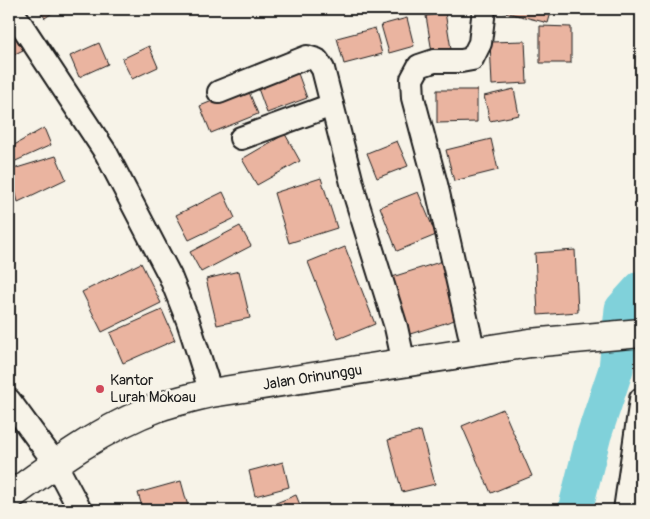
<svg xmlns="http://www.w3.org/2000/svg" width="650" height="519" font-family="Pangolin,sans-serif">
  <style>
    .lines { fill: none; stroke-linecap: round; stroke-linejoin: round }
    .river { stroke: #80d1da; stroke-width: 35 }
    .building { fill: #eab4a0; stroke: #1c1c1c }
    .street-casing { stroke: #1c1c1c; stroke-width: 26 }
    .secondary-casing { stroke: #1c1c1c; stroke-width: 31 }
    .street { stroke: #f7f3e8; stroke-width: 22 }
    .secondary { stroke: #f7f3e8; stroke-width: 28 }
    .poi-dot { fill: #d1495b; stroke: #f7f3e8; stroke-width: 2 }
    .labels { text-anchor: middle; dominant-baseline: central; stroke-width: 5; stroke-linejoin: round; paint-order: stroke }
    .street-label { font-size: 15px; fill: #1c1c1c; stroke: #f7f3e8 }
    .poi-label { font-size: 15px; fill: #1c1c1c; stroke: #f7f3e8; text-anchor: start }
  </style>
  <rect width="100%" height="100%" fill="#f7f3e8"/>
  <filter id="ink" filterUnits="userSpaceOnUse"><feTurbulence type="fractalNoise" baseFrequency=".02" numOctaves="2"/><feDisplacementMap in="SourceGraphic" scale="10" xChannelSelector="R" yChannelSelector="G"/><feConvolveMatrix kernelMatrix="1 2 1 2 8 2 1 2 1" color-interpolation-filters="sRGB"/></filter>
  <g filter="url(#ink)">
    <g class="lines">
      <polyline class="river" points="575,510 594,435 616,369 622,309 641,288"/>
    </g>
    <g class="building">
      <polygon points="38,9 58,9 45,18"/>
      <polygon points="493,9 552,9 548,23"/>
      <polygon points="445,12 451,49 432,52 426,16"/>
      <polygon points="407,18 414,46 389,53 381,25"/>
      <polygon points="540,26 571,27 571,63 540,63"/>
      <polygon points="375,28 382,54 344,64 337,38"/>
      <polygon points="13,33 23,50 9,57 9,35"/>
      <polygon points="525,41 527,83 492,85 490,42"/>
      <polygon points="99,43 108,64 79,77 70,56"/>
      <polygon points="149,46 158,67 132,79 122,59"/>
      <polygon points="296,68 307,98 267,113 256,83"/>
      <polygon points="247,87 258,114 211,133 200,106"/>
      <polygon points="514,89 519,115 490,121 484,96"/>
      <polygon points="437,90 477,90 477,122 437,123"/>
      <polygon points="44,128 51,145 9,164 9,148"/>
      <polygon points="285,134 300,161 257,185 242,159"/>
      <polygon points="491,139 498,170 454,181 446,150"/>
      <polygon points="397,141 408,166 377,178 367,153"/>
      <polygon points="56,156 66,179 18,202 10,170"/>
      <polygon points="321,178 337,228 289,243 274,193"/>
      <polygon points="223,192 235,218 189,240 176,215"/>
      <polygon points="418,192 436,235 397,251 380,207"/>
      <polygon points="240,226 251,246 201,272 190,252"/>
      <polygon points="345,247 375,324 338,339 308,262"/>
      <polygon points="575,250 578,312 538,315 535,253"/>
      <polygon points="443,261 461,318 407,335 389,278"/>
      <polygon points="141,263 161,303 102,332 82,292"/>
      <polygon points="239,271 250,318 217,325 206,279"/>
      <polygon points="162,310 175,340 123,363 110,333"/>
      <polygon points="503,409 532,476 491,493 462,426"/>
      <polygon points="421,431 435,484 402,492 388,440"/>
      <polygon points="283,462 289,487 255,496 249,471"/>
      <polygon points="181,481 189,510 143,510 138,493"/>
      <polygon points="296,495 302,510 268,510 266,507"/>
    </g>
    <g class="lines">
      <defs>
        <g id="street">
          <polyline points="11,9 106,153 170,276 188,321 211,393"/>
          <polyline points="219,92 307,57 317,60 323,69 355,195 396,327 404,364"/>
          <polyline points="241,138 332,105"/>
          <polyline points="474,353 436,184 413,98 412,79 419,66 434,61 461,61 472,59 480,43 484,9"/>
          <polyline points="9,400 55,463 80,510"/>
          <polyline points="625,510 641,399"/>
        </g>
        <g id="secondary">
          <path id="s1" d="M 9,497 C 55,463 104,427 159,407 C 176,401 194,397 211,393 L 530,343 L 641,333"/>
        </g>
      </defs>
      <use href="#street" class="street-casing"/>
      <use href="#secondary" class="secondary-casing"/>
      <use href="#street" class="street"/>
      <use href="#secondary" class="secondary"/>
    </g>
  </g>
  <circle class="poi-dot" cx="100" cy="389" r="5"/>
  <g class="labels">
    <g class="street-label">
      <text stroke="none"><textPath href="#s1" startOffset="332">Jalan Orinunggu</textPath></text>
    </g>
    <g class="poi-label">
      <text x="110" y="380">Kantor<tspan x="110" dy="17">Lurah Mokoau</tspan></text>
    </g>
  </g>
  <rect width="650" height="519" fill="none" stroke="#f7f3e8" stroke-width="30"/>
  <rect x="15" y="15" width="620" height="489" fill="none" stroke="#1c1c1c" stroke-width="2" filter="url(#ink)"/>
</svg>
